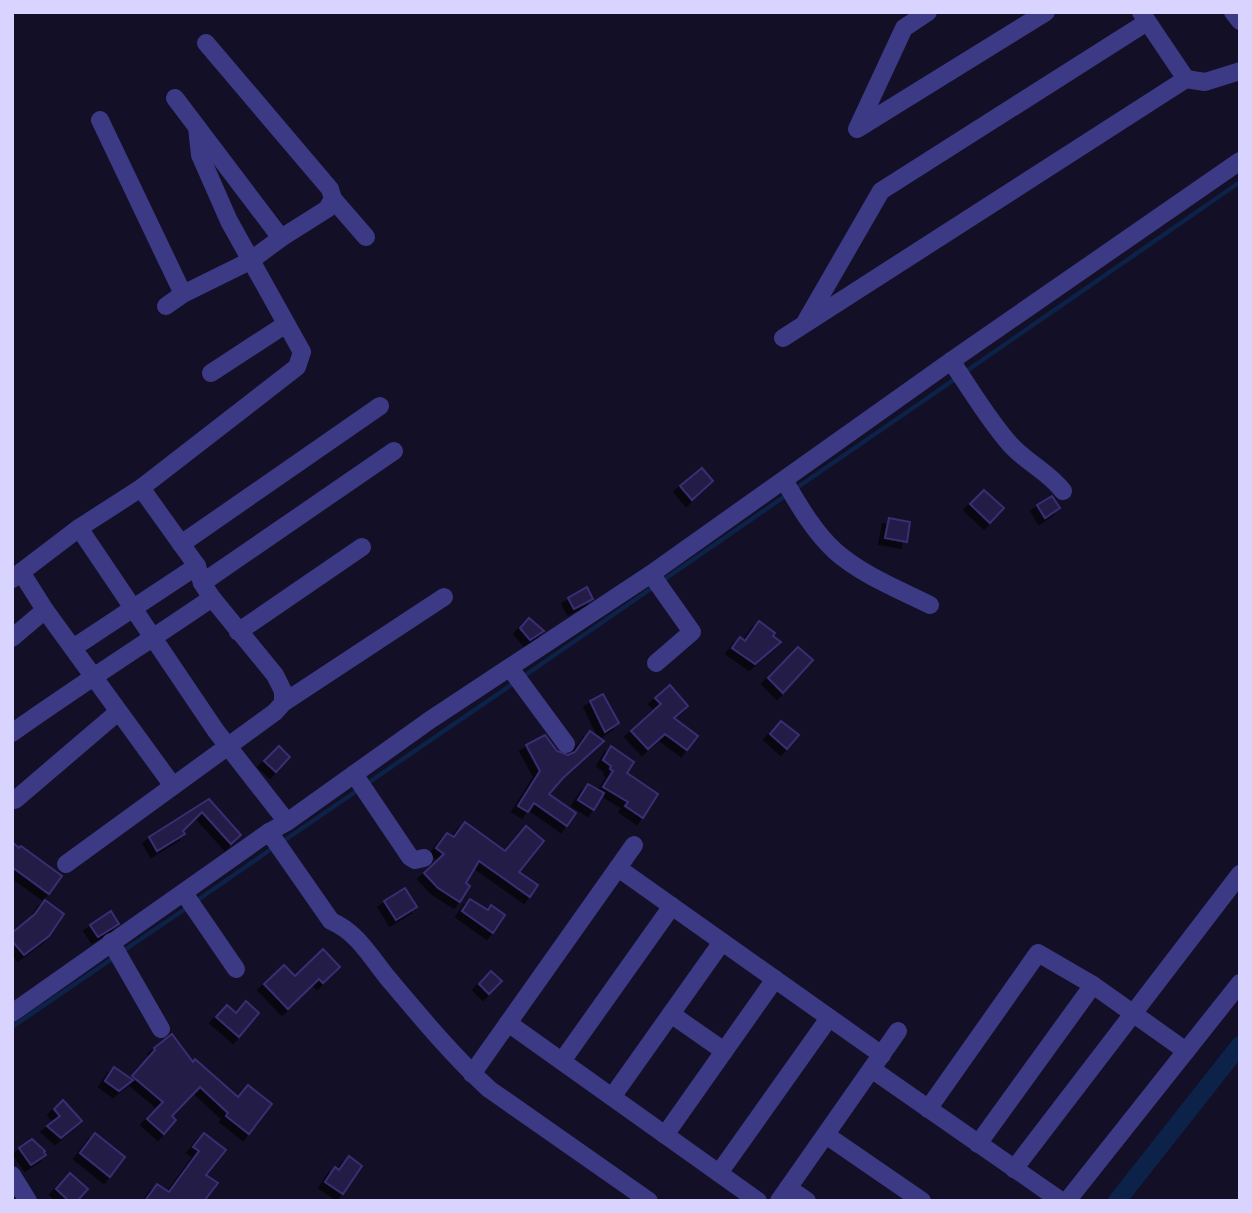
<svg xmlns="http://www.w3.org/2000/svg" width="1252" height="1213" font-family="'Asap Condensed',sans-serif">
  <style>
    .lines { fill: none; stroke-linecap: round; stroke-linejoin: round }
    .stream { stroke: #0c2248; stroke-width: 4.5 }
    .canal { stroke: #0c2248; stroke-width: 18 }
    .building { fill: #241b47; stroke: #3b2d73; stroke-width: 2; filter: url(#shadow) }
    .minor { stroke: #3d3a85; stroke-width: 18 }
  </style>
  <defs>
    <filter id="shadow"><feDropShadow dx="-6" dy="6" stdDeviation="0" flood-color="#0009"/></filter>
  </defs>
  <rect width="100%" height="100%" fill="#130f26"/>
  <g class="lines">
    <g class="stream">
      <polyline points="965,372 1240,182"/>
      <polyline points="795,489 958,377"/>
      <polyline points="662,581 788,494"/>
      <polyline points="521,678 655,586"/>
      <polyline points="365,785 514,683"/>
      <polyline points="282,842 358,790"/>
      <polyline points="195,902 274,847"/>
      <polyline points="123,951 188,907"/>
      <polyline points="12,1027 116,956"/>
    </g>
    <polyline class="canal" points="1117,1201 1240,1045"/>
  </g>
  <g class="building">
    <polygon points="702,468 713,481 692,500 680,486"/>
    <polygon points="984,490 1004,508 990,523 970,504"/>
    <polygon points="1052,496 1060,508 1045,518 1037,505"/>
    <polygon points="889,518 910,522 907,542 885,538"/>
    <polygon points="587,587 593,599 574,609 568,598"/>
    <polygon points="529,618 544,631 530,640 520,628"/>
    <polygon points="759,621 775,633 773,636 781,642 755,664 732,648 740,637 745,641"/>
    <polygon points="798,647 813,660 783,693 768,678"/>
    <polygon points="670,685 688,706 674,718 698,736 687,750 665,734 648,749 631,731 661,704 655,698"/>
    <polygon points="603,694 619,723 605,732 590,701"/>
    <polygon points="781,721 799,735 787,749 770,734"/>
    <polygon points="590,731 604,741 563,778 549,794 576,813 567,826 534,803 528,812 518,806 540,771 526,745 545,735 557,751 568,755 575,752"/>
    <polygon points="279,746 290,757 276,772 264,761"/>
    <polygon points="611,746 634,762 627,773 658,794 643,818 625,806 628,802 603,787 613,771 610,769 611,766 603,760"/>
    <polygon points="588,784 604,793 594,810 578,800"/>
    <polygon points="209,799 241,835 231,844 202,812 183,831 185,834 157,851 149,837"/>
    <polygon points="465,822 505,851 526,826 544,841 519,872 538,885 530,897 479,861 466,883 470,886 460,902 438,888 424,873 444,854 436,848 447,833 454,837"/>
    <polygon points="12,842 19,848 21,846 62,876 49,894 12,867"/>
    <polygon points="405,888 417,907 396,920 384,901"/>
    <polygon points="470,899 488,910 491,905 505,915 493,933 462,911"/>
    <polygon points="45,900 64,914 49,936 24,955 12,941 12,933 35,914"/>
    <polygon points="111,911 119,924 98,937 90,925"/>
    <polygon points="323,949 340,967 323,983 319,979 288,1009 264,984 284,965 295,976"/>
    <polygon points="491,971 502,981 489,994 479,984"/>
    <polygon points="246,1001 259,1013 239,1037 216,1017 227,1005 236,1013"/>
    <polygon points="172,1034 193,1062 195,1059 238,1097 248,1085 272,1104 249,1134 226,1116 228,1113 200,1087 172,1116 176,1120 164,1134 147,1119 163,1102 132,1076 155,1050 154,1048"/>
    <polygon points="114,1067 133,1080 119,1091 105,1081"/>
    <polygon points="63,1100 82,1121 61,1138 47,1126 60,1116 54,1109"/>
    <polygon points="95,1133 125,1157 110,1177 80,1153"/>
    <polygon points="204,1133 226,1150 206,1175 218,1183 204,1201 145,1201 157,1184 169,1192 199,1151 193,1147"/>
    <polygon points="32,1139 45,1151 44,1152 46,1155 31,1165 19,1148"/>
    <polygon points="349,1156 362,1166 343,1194 325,1182 335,1167 339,1170"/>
    <polygon points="70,1173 88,1189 77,1201 69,1201 56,1189"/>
  </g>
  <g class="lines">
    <g class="minor">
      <polyline points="928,12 904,28 857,129 1046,12"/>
      <polyline points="1233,12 1240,21"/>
      <polyline points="1186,79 1205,82 1240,71"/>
      <polyline points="175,98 281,238"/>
      <polyline points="100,120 183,294"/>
      <polyline points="333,199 366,237"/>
      <polyline points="166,306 183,294 250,261 281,238 327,209 333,199 330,189 206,43"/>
      <polyline points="806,321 881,191 1147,22"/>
      <polyline points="783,338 1186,79 1141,12"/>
      <path d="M 951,361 C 970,388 987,418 1009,443 C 1025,462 1048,471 1063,491"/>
      <polyline points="211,373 286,324"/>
      <path d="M 784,480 C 798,504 814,532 835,551 C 862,575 898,589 930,605"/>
      <polyline points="141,488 297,367 302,352 229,221 200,155 197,127"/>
      <polyline points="181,544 380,406"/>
      <polyline points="21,572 45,610 173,786"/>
      <polyline points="651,574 692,632 656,663"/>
      <polyline points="12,579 79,528 216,731 287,822"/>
      <polyline points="202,583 394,451"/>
      <polyline points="238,632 362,547"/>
      <polyline points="12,638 45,610"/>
      <polyline points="73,648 197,566"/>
      <polyline points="510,668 566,744"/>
      <polyline points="283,703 444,597"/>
      <path d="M 12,733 C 78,686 146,643 212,598"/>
      <polyline points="354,774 410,857 415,860 424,858"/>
      <polyline points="15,800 118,712"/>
      <path d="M 269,832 L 331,921 C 357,932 370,956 387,977 C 419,1015 452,1055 489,1089 L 649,1201"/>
      <polyline points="66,864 275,712 283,703 283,691 275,675 212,598 202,583 197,566 141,488 79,528"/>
      <polyline points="618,868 882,1055"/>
      <polyline points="184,893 236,969"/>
      <polyline points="111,942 161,1029"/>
      <polyline points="12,1013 269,832 287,822 430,720 651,574 951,361 1240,161"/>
      <polyline points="671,1014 724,1051"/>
      <polyline points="508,1023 758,1201"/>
      <polyline points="562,1061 672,906"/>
      <polyline points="873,1070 1061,1201"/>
      <polyline points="472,1074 634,845"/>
      <polyline points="612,1097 722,942"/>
      <polyline points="928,1109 1038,953 1093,985 1186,1051"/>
      <polyline points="665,1135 775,979"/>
      <polyline points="826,1135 922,1201"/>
      <polyline points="978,1144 1093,985"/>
      <polyline points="1014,1169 1240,874"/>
      <polyline points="719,1173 829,1018"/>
      <polyline points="12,1175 28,1201"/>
      <polyline points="788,1188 807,1201"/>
      <polyline points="779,1201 898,1031"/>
      <polyline points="1067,1201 1240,983"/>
    </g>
  </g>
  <rect width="1252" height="1213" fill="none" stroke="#d9d4ff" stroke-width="28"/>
</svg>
